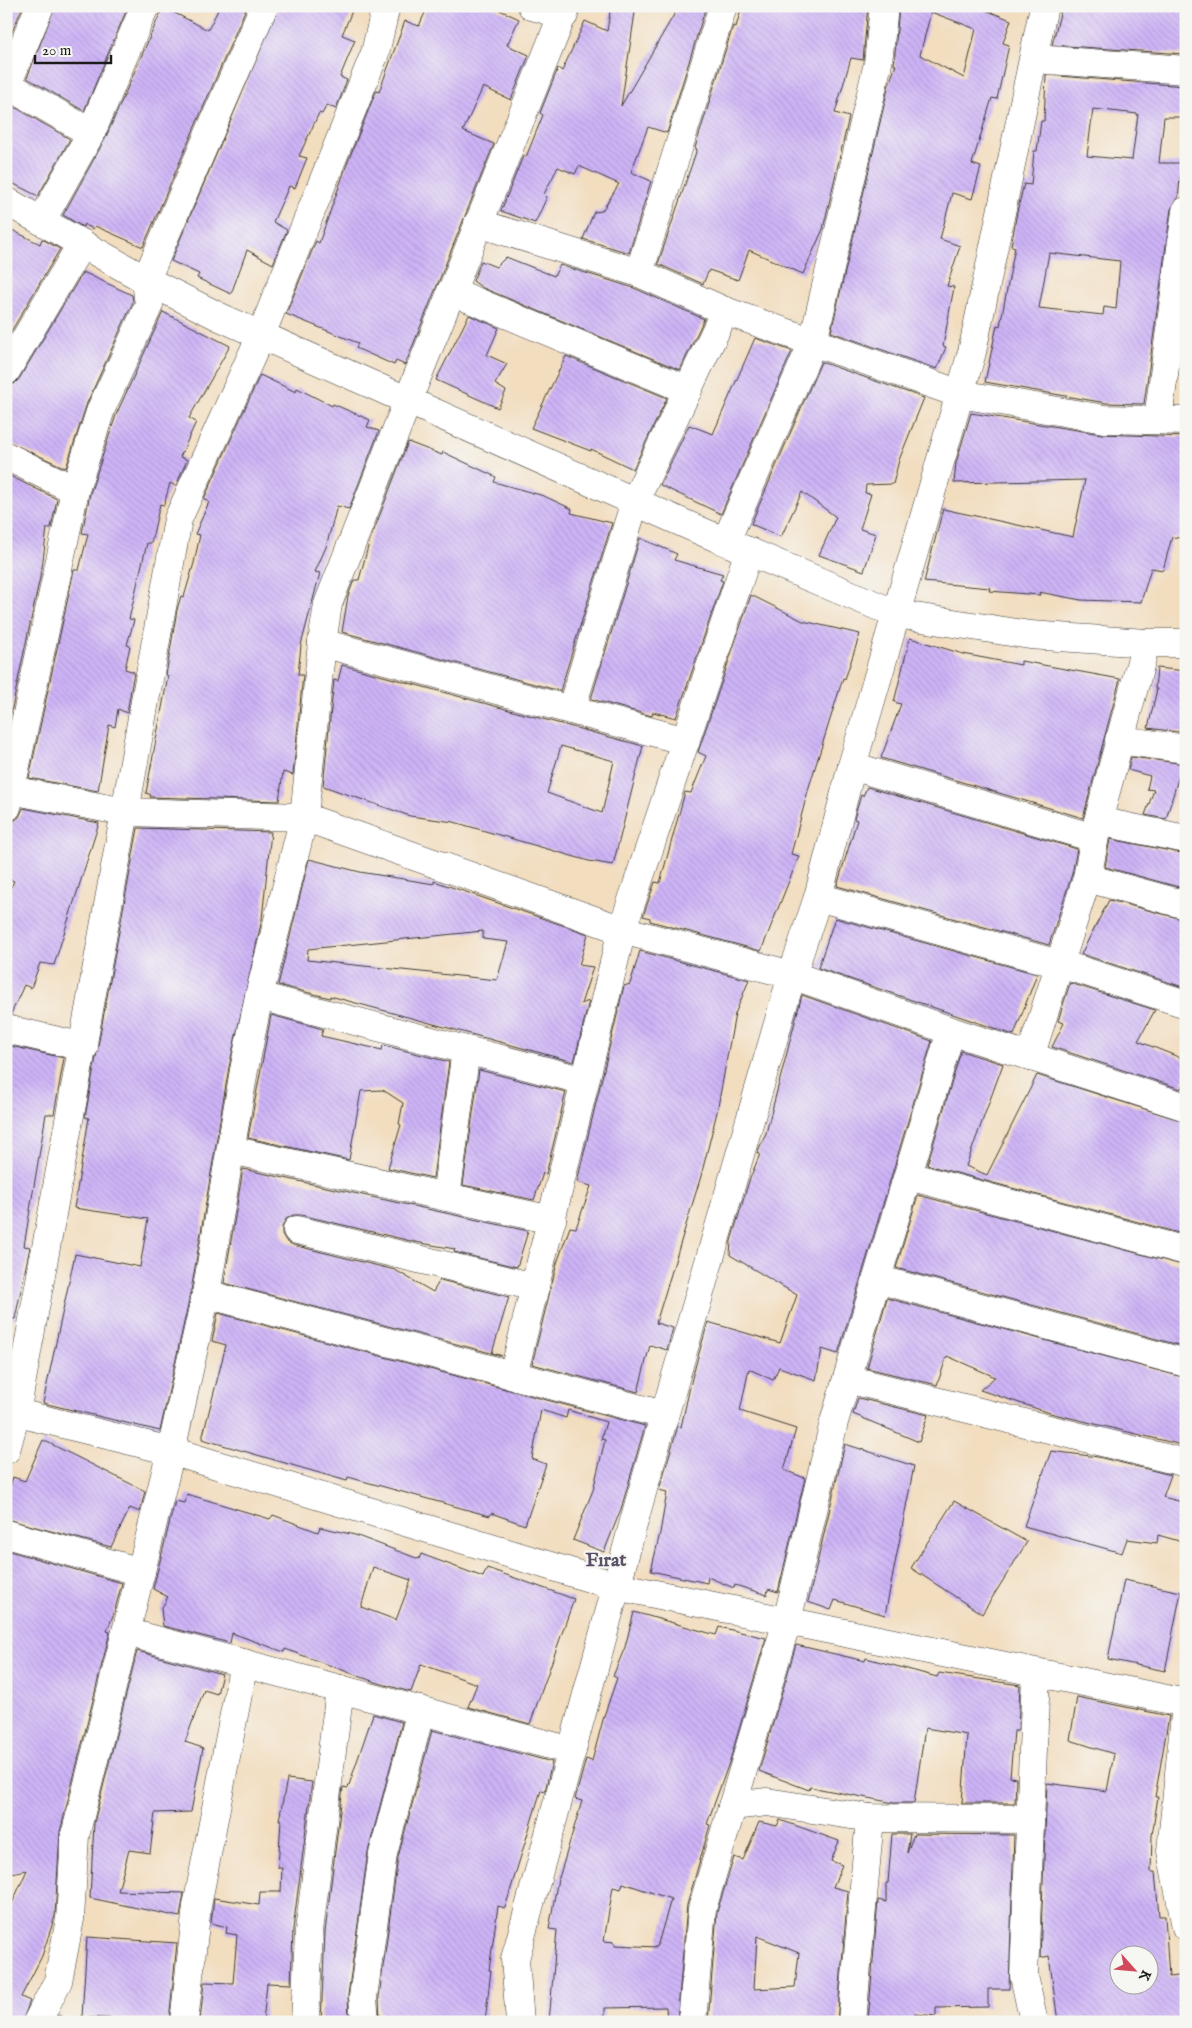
<svg xmlns="http://www.w3.org/2000/svg" width="1192" height="2028" font-family="'IM FELL English',serif">
  <style>
    .building { fill: url(#building-back-hatch); fill-rule: evenodd }
    .lines { fill: none; stroke-linecap: round; stroke-linejoin: round }
    .street-casing { stroke: #3c3934; stroke-width: 29 }
    .secondary-casing { stroke: #3c3934; stroke-width: 29 }
    .street { stroke: #fff; stroke-width: 28 }
    .secondary { stroke: #fff; stroke-width: 28 }
    .labels { text-anchor: middle; dominant-baseline: central; stroke-width: 4.5; stroke-linejoin: round; paint-order: stroke }
    .district-label { font-size: 20px; font-weight: bold; fill: #5a5169; stroke: #f6f6f2 }
  </style>
  <defs>
    <pattern id="building-back-hatch" width="6" height="6" patternUnits="userSpaceOnUse" patternTransform="scale(1.25)"><rect width="6" height="6" fill="#ceb4f7"/><path d="M-1 5l2 2M0 0l6 6M5-1l2 2" fill="none" stroke="#b09ad3"/></pattern>
  </defs>
  <rect width="100%" height="100%" fill="#f6f6f2"/>
  <filter id="ink" filterUnits="userSpaceOnUse"><feTurbulence type="fractalNoise" baseFrequency=".02" numOctaves="2"/><feDisplacementMap in="SourceGraphic" scale="10" xChannelSelector="R" yChannelSelector="G"/><feConvolveMatrix kernelMatrix="1 2 1 2 8 2 1 2 1" color-interpolation-filters="sRGB"/></filter>
  <filter id="wash" filterUnits="userSpaceOnUse"><feTurbulence type="fractalNoise" baseFrequency=".0096" numOctaves="4" result="noise"/><feDisplacementMap in="SourceGraphic" scale="20" xChannelSelector="R" yChannelSelector="G"/><feGaussianBlur stdDeviation="1.12" result="paint"/><feColorMatrix in="noise" values="0 0 0 0 0 0 0 0 0 0 0 0 0 0 0 0 0 1.4 0 .05"/><feComposite in="paint" operator="in"/></filter>
  <g filter="url(#wash)">
    <rect width="100%" height="100%" fill="#f2ddbf"/>
    <g id="blocks">
      <g class="building">
        <polygon points="6,6 23,6 6,46"/>
        <polygon points="55,6 122,6 127,9 84,111 27,78"/>
        <polygon points="220,6 247,6 143,247 95,226 93,229 84,224 83,227 63,215 105,139 163,7 208,30"/>
        <polygon points="279,6 354,6 342,35 355,40 340,77 347,80 336,109 327,105 322,114 319,113 299,156 307,158 295,188 289,186 273,222 287,230 273,264 247,250 231,294 197,278 199,274 171,261"/>
        <polygon points="428,6 491,6 519,19 507,45 529,55 511,100 483,87 463,131 494,144 405,365 396,361 394,365 356,348 358,343 286,314 316,241 319,243 347,164 376,91 379,92 405,21 419,26"/>
        <polygon points="611,6 636,6 621,106 679,6 700,6 705,10 667,133 648,127 631,172 651,181 629,253 583,239 594,212 602,211 619,184 579,166 575,174 558,167 544,194 547,197 535,223 501,211 523,156 526,157 543,115 540,113 558,68 562,71 585,21 607,31"/>
        <polygon points="742,6 868,6 863,60 851,58 835,113 849,117 823,229 803,274 749,250 738,280 709,270 703,284 658,264 697,149 695,148 733,26 736,27"/>
        <path d="M 899,6 L 975,6 L 1011,20 L 1003,43 L 1009,45 L 997,99 L 992,98 L 972,164 L 981,167 L 972,199 L 952,193 L 940,239 L 960,246 L 947,286 L 954,287 L 943,346 L 946,347 L 937,369 L 831,332 L 889,84 L 896,65 L 894,65 ZM 931,12 L 976,29 L 964,78 L 920,55 Z"/>
        <polygon points="1062,6 1186,7 1186,48 1183,48 1184,54 1052,45"/>
        <path d="M 1046,75 L 1184,86 L 1185,117 L 1164,117 L 1159,163 L 1182,163 L 1178,198 L 1171,209 L 1144,404 L 1106,403 L 985,382 L 997,325 L 1000,326 L 1015,247 L 1011,246 L 1017,212 L 1024,184 L 1031,185 L 1034,151 L 1037,151 L 1041,121 L 1044,121 ZM 1093,109 L 1138,114 L 1132,160 L 1087,156 ZM 1049,253 L 1120,261 L 1116,309 L 1104,307 L 1103,315 L 1039,308 Z"/>
        <polygon points="6,102 70,139 38,196 6,180"/>
        <polygon points="6,227 40,244 42,239 60,249 6,340"/>
        <polygon points="506,257 554,276 560,265 634,288 704,319 680,370 483,288 473,281 481,261 496,267"/>
        <polygon points="83,272 132,295 133,302 87,403 66,468 6,441 6,387 14,384 19,379"/>
        <polygon points="163,312 230,346 189,418 196,422 180,457 187,460 176,486 170,483 164,505 160,504 151,543 147,543 129,619 134,620 127,645 130,646 125,669 134,672 127,713 118,709 115,727 109,725 98,791 29,778 74,570 79,570 88,534 82,533 90,494 116,415"/>
        <polygon points="469,315 499,328 487,355 507,364 495,384 506,391 498,408 436,380"/>
        <polygon points="755,338 792,351 721,514 660,485 689,425 713,434"/>
        <polygon points="566,356 667,398 633,469 591,449 591,451 531,428"/>
        <polygon points="821,362 924,398 899,460 893,484 866,485 865,493 871,494 860,529 876,534 864,571 819,555 836,517 802,492 781,537 751,524"/>
        <polygon points="260,375 296,392 297,388 332,406 333,404 370,420 367,427 379,431 349,509 337,506 326,547 315,572 320,573 301,645 298,675 303,675 293,775 283,772 279,801 150,797 151,795 146,793 168,676 166,675 177,610 181,596 184,597 194,563 200,535 195,534 209,502 204,499"/>
        <polygon points="971,413 1101,434 1186,437 1186,539 1172,537 1163,570 1151,568 1141,602 1081,600 1039,592 1040,595 989,591 990,588 924,582 943,509 1073,537 1085,480 954,483 956,463"/>
        <polygon points="408,442 442,455 443,452 496,477 494,482 544,496 572,509 571,513 612,523 560,691 342,632 348,596 354,580 359,580 369,543"/>
        <polygon points="6,474 57,499 51,528 47,528 42,568 6,736"/>
        <polygon points="640,538 677,554 674,560 723,574 720,580 723,581 676,718 653,712 652,716 591,699"/>
        <polygon points="751,595 803,621 860,634 845,679 843,678 809,787 791,854 799,856 761,951 650,921 650,918 643,916 655,882 660,883 685,792 691,793 706,756 698,752"/>
        <polygon points="910,638 963,654 1021,665 1021,661 1120,679 1083,818 881,758 901,704 894,702"/>
        <path d="M 342,665 L 643,746 L 613,865 L 589,861 L 454,822 L 410,816 L 323,786 L 334,680 L 338,681 ZM 561,746 L 614,761 L 602,813 L 547,793 Z"/>
        <polygon points="1157,668 1186,671 1186,733 1148,728 1157,689 1155,689"/>
        <polygon points="1131,757 1186,764 1186,775 1180,772 1166,819 1145,815 1154,790 1147,789 1150,776 1128,770"/>
        <polygon points="867,787 1077,849 1072,874 1049,945 837,886 857,820 854,819 861,795 863,796"/>
        <polygon points="23,808 99,823 54,965 40,963 31,988 24,985 11,1014 6,1014 6,897 14,881 6,878 6,858 12,822 19,817"/>
        <polygon points="138,828 271,832 262,919 229,1067 191,1291 160,1431 43,1403 75,1254 140,1267 148,1219 74,1208 89,1118 85,1117"/>
        <polygon points="1110,839 1186,854 1186,889 1105,867"/>
        <path d="M 309,859 L 360,872 L 434,884 L 434,881 L 588,934 L 579,965 L 593,967 L 581,1004 L 589,1001 L 574,1062 L 330,996 L 330,998 L 278,985 ZM 483,931 L 483,939 L 508,942 L 497,980 L 307,960 L 308,949 Z"/>
        <polygon points="1109,900 1186,920 1186,988 1081,954"/>
        <polygon points="835,918 1037,974 1014,1035 818,968"/>
        <polygon points="640,951 749,980 735,1014 717,1112 701,1176 656,1323 673,1328 667,1350 650,1345 638,1392 532,1364 557,1263 570,1227 576,1228 591,1186 577,1182 624,986 630,984"/>
        <polygon points="1070,983 1155,1010 1138,1041 1186,1060 1186,1073 1181,1089 1052,1047 1064,1023 1058,1021"/>
        <polygon points="802,995 932,1041 838,1354 822,1349 816,1380 779,1367 773,1380 749,1369 740,1411 796,1429 784,1470 805,1478 778,1592 768,1589 767,1595 735,1585 734,1588 708,1577 707,1583 651,1571 660,1533 667,1492 659,1490 678,1426 681,1427 692,1378 708,1322 780,1343 797,1295 730,1255 731,1241 749,1181 760,1154 757,1153 766,1133"/>
        <polygon points="271,1015 323,1029 321,1036 382,1050 383,1045 449,1062 433,1178 388,1168 401,1125 399,1124 403,1103 383,1090 361,1091 349,1160 248,1138"/>
        <polygon points="6,1045 64,1058 54,1114 46,1114 24,1246 30,1247 15,1319 6,1318"/>
        <polygon points="961,1051 1003,1064 966,1166 987,1175 1037,1075 1186,1122 1186,1235 927,1165"/>
        <polygon points="479,1070 566,1092 546,1174 543,1173 534,1200 463,1185"/>
        <polygon points="243,1169 528,1231 517,1267 454,1252 455,1249 415,1242 301,1215 293,1215 286,1219 282,1227 282,1234 286,1241 293,1245 395,1270 433,1292 440,1280 509,1297 492,1353 502,1356 224,1283"/>
        <polygon points="918,1195 1186,1266 1186,1347 896,1268"/>
        <polygon points="887,1298 1186,1378 1186,1446 1050,1413 980,1390 995,1377 947,1356 937,1385 867,1368"/>
        <polygon points="218,1313 645,1426 621,1509 604,1552 573,1540 593,1490 605,1440 601,1439 606,1422 568,1410 566,1418 541,1410 532,1459 546,1464 525,1525 491,1513 490,1516 348,1477 347,1481 202,1439 226,1345 212,1341"/>
        <polygon points="858,1398 928,1415 919,1442 853,1414"/>
        <polygon points="43,1440 145,1491 140,1512 130,1508 111,1547 6,1519 6,1498 13,1477 25,1481"/>
        <polygon points="845,1444 914,1466 885,1615 835,1600 831,1610 808,1602"/>
        <polygon points="1051,1451 1098,1457 1171,1475 1163,1497 1186,1503 1186,1543 1158,1535 1157,1543 1127,1539 1122,1553 1024,1526"/>
        <path d="M 187,1494 L 270,1519 L 273,1515 L 318,1532 L 320,1527 L 355,1535 L 419,1559 L 421,1554 L 483,1577 L 487,1568 L 574,1599 L 530,1724 L 468,1707 L 477,1684 L 421,1664 L 411,1692 L 375,1682 L 285,1649 L 284,1652 L 232,1633 L 230,1643 L 163,1626 L 161,1609 L 168,1597 L 153,1589 L 175,1501 L 185,1503 ZM 373,1567 L 411,1580 L 396,1620 L 361,1607 Z"/>
        <polygon points="954,1501 1027,1542 982,1614 911,1568"/>
        <polygon points="6,1550 122,1583 114,1613 107,1631 110,1632 60,1832 55,1916 42,1956 21,1997 30,2001 22,2022 6,2022 6,1917 27,1870 6,1874"/>
        <polygon points="1124,1580 1181,1592 1165,1671 1108,1659"/>
        <path d="M 634,1612 L 716,1635 L 719,1627 L 766,1638 L 730,1760 L 707,1824 L 710,1825 L 687,1905 L 677,2022 L 667,2022 L 666,2007 L 605,2008 L 605,2022 L 549,2022 L 557,1930 L 549,1929 L 558,1878 L 559,1878 L 582,1801 L 575,1799 L 586,1759 L 592,1761 L 604,1716 L 617,1678 L 613,1676 L 625,1647 ZM 623,1883 L 671,1899 L 657,1947 L 615,1945 L 615,1942 L 604,1941 L 613,1887 L 621,1889 Z"/>
        <polygon points="796,1645 865,1661 866,1658 937,1677 939,1673 1020,1685 1018,1731 1014,1731 1010,1777 1016,1778 1015,1803 962,1803 967,1735 925,1728 914,1803 894,1803 810,1787 809,1790 759,1771"/>
        <polygon points="137,1651 222,1674 217,1694 204,1690 185,1742 203,1748 191,1812 155,1813 150,1853 129,1850 118,1891 184,1893 180,1917 90,1898 94,1823"/>
        <path d="M 1077,1697 L 1169,1716 L 1155,1797 L 1158,1797 L 1152,1835 L 1151,1872 L 1155,1872 L 1159,1916 L 1165,1916 L 1169,1977 L 1184,1975 L 1186,2022 L 1058,2022 L 1049,1956 L 1040,1958 L 1047,1783 L 1107,1791 L 1114,1754 L 1070,1740 ZM 1120,1956 L 1150,1956 L 1150,1986 L 1120,1986 Z"/>
        <polygon points="373,1714 402,1722 368,1852 348,1995 349,2022 321,2022 325,1932 343,1787 348,1788"/>
        <polygon points="432,1730 552,1762 545,1791 541,1790 505,1908 498,1906 489,1970 491,1970 485,2022 380,2022 379,1997 398,1857"/>
        <polygon points="287,1779 312,1782 293,1929 291,1984 267,1983 263,2022 200,2022 204,1982 233,1983 237,1935 226,1933 227,1927 211,1923 214,1898 259,1905 260,1892 281,1892 282,1868 278,1868 281,1820 279,1820"/>
        <path d="M 780,1820 L 839,1841 L 831,1861 L 842,1865 L 833,1887 L 848,1891 L 837,2022 L 769,2019 L 769,2022 L 708,2022 L 717,1912 L 734,1857 L 743,1860 L 759,1822 L 777,1826 ZM 757,1936 L 799,1953 L 795,1987 L 754,1989 Z"/>
        <polygon points="892,1834 910,1834 907,1853 914,1834 1014,1835 1009,1989 988,1989 988,2007 936,2008 936,2016 915,2014 915,2022 868,2022 878,1900 886,1902 886,1883 888,1883"/>
        <polygon points="87,1937 177,1943 169,2021 82,2017"/>
        <polygon points="58,2015 73,2022 55,2022"/>
      </g>
    </g>
  </g>
  <g filter="url(#ink)">
    <use href="#blocks" fill-opacity="0" stroke="#3c3934" stroke-width="1"/>
    <g class="lines">
      <defs>
        <g id="street">
          <polyline points="532,6 564,15"/>
          <polyline points="1035,59 1186,70"/>
          <polyline points="6,84 91,133"/>
          <polyline points="7,85 40,6"/>
          <polyline points="42,220 91,133 145,6"/>
          <polyline points="478,223 639,273 725,311 960,394 1104,419 1186,421"/>
          <polyline points="639,273 723,6"/>
          <polyline points="451,291 688,390"/>
          <polyline points="6,371 82,243"/>
          <polyline points="1158,419 1186,211"/>
          <polyline points="6,456 75,490"/>
          <polyline points="726,541 813,342 878,63 884,6"/>
          <polyline points="322,643 686,741"/>
          <polyline points="571,710 635,501 725,311"/>
          <polyline points="1119,740 1186,749"/>
          <polyline points="852,766 1094,838"/>
          <polyline points="6,789 125,812 304,817 622,930 792,975 951,1031 1186,1107"/>
          <polyline points="7,807 75,490 101,409 149,305 146,280 264,6"/>
          <polyline points="1098,821 1186,839"/>
          <polyline points="1087,878 1186,905"/>
          <polyline points="818,897 1080,970 1186,1004"/>
          <polyline points="259,996 585,1081"/>
          <polyline points="6,1029 84,1047"/>
          <polyline points="1030,1057 1087,878 1098,821 1146,643"/>
          <polyline points="231,1150 552,1220"/>
          <polyline points="909,1176 1186,1251"/>
          <polyline points="446,1197 466,1050"/>
          <polyline points="297,1230 535,1287"/>
          <polyline points="877,1279 1186,1363"/>
          <polyline points="206,1294 664,1415"/>
          <polyline points="513,1376 622,930 749,551"/>
          <polyline points="847,1379 1186,1463"/>
          <polyline points="6,1410 171,1451 616,1586 1186,1703"/>
          <polyline points="6,1450 16,1413 178,519 261,335 375,53 386,6"/>
          <polyline points="6,1534 141,1572"/>
          <polyline points="126,1632 572,1751"/>
          <polyline points="1186,1705 1171,1851 1186,1927"/>
          <polyline points="732,1806 767,1802 870,1818 1030,1819"/>
          <polyline points="37,2022 58,1981 70,1919 75,1836 171,1451 206,1294 244,1070 259,996 304,817 322,643 328,604 408,400 566,6"/>
          <polyline points="184,2022 197,1906 244,1663"/>
          <polyline points="305,2022 309,1931 340,1689"/>
          <polyline points="365,2022 363,1997 383,1854 421,1710"/>
          <polyline points="520,2022 515,1959 639,1503 792,975 818,897 852,766 972,352 1044,6"/>
          <polyline points="692,2022 702,1909 787,1621 834,1422 951,1031"/>
          <polyline points="852,2022 870,1818"/>
          <polyline points="1034,2022 1024,1976 1036,1673"/>
        </g>
        <polyline id="secondary" points="6,201 146,280 220,317 703,532 896,614 1030,635 1146,643 1186,643"/>
      </defs>
      <use href="#street" class="street-casing"/>
      <use href="#secondary" class="secondary-casing"/>
      <use href="#street" class="street"/>
      <use href="#secondary" class="secondary"/>
    </g>
  </g>
  <g class="labels">
    <g class="district-label">
      <text x="606" y="1560">Fırat</text>
    </g>
  </g>
  <rect width="1192" height="2028" fill="none" stroke="#f6f6f2" stroke-width="25"/>
  <g transform="translate(1134 1970) rotate(117)"><circle r="24" fill="#f6f6f2" stroke="#9f9f9c"/>
  <path d="M0-4L9 19L0 12L-9 19Z" fill="#d1495b"/>
  <text y="-8" font-size="14" font-weight="bold" text-anchor="middle" fill="#1c1c1c">K</text>
  </g>
  <path d="M35 55v8h76v-8" fill="none" stroke="#1c1c1c" stroke-width="2.5"/>
  <text x="42" y="55" font-size="15" fill="#1c1c1c" stroke="#f6f6f2" stroke-width="4" paint-order="stroke">20 m</text>
</svg>
